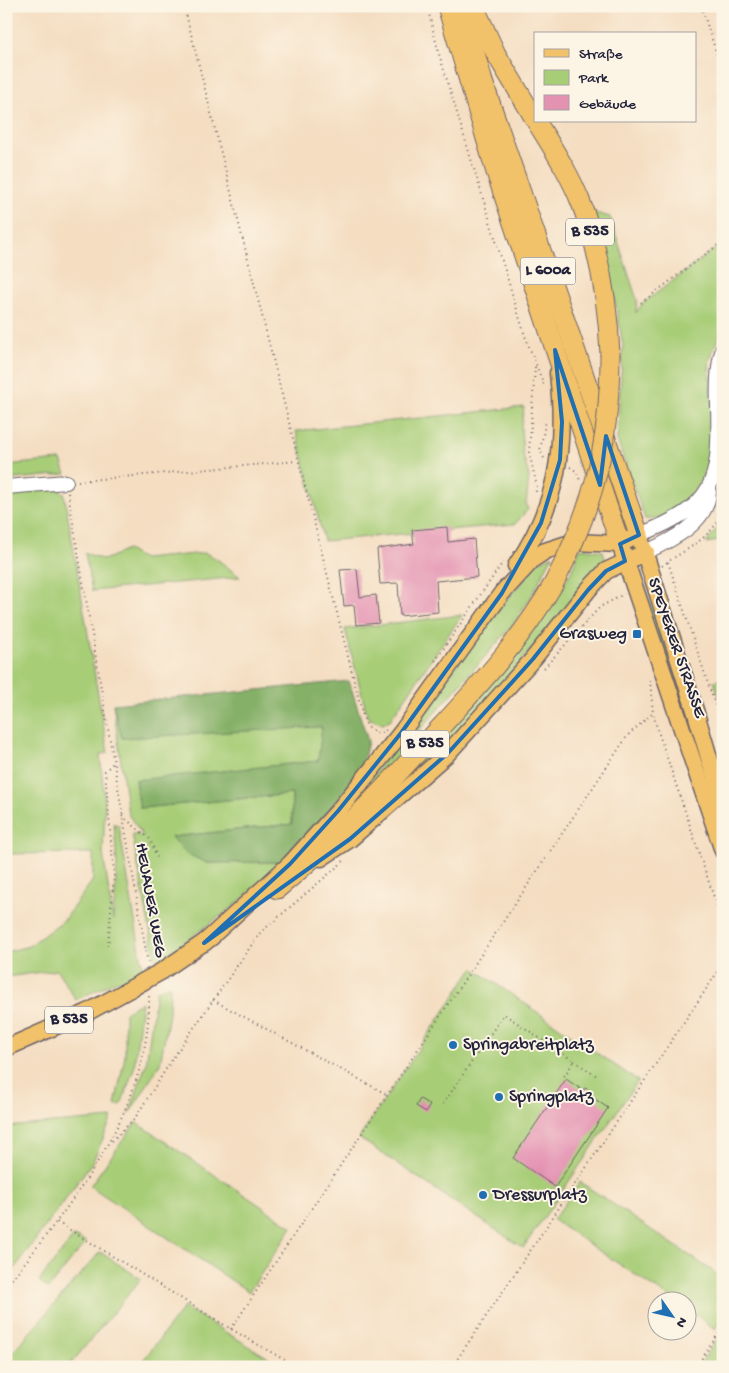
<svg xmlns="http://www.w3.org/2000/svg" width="729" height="1373" font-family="'Gochi Hand',sans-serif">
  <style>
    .green { fill: #a7cd77; stroke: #647859 }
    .forest { fill: #85b068; stroke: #546952 }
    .building { fill: #e492b2 }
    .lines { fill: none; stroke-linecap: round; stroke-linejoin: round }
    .minor-casing { stroke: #6c636a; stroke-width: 16 }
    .major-casing { stroke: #6c636a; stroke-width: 19 }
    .highway-casing { stroke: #6c636a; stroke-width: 21 }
    .path { stroke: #6c636a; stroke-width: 2; stroke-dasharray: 1 4; stroke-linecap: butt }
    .minor { stroke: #fff; stroke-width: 14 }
    .major { stroke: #f2c26a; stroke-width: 16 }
    .highway { stroke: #f2c26a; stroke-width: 19 }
    .major-bridge-casing { stroke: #6c636a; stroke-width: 19; stroke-linecap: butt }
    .highway-bridge-casing { stroke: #6c636a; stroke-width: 21; stroke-linecap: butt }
    .major-bridge { stroke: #f2c26a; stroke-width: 16 }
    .highway-bridge { stroke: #f2c26a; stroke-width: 19 }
    .marked { fill: none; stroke: #1f6fb2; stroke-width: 4; stroke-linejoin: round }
    .poi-dot { fill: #1f6fb2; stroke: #fcf5e5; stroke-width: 2 }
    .labels { text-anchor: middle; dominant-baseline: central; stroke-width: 4; stroke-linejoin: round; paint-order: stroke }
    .shield { fill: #fcf5e5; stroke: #63616e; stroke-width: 1 }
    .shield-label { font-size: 16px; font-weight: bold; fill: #22223b }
    .poi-label { font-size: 18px; fill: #22223b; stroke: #fcf5e5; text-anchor: start }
    .street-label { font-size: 18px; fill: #22223b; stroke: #fcf5e5 }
  </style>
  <rect width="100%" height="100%" fill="#fcf5e5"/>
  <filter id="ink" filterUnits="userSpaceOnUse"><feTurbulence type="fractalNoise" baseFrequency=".02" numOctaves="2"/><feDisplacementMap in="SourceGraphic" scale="10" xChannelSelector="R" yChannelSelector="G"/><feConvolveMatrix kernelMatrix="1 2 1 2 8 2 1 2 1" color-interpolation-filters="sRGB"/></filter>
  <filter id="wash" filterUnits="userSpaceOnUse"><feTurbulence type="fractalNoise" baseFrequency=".0096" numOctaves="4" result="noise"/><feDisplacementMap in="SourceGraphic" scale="20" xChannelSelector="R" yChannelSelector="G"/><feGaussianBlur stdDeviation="1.12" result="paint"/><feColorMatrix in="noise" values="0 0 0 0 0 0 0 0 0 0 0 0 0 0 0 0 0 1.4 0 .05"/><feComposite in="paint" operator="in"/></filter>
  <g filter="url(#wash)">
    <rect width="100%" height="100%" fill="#f4ddc1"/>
    <g class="green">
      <path d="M 592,212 L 610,217 L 637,300 L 636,313 L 642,304 L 723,243 C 723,264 727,309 722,327 C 719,338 713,349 710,360 C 708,369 711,381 711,390 C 714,433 716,469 685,501 C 673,513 661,520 645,519 L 617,440 L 623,345 L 609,269 Z"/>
      <polygon points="524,407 521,428 523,454 529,477 526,505 528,509 515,524 324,541 296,431"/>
      <polygon points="61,460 66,474 6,480 6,465"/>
      <polygon points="55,487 64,493 108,753 100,754 105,806 103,853 113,920 117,866 114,823 119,826 143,969 120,983 118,980 76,1000 57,970 6,977 6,952 29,946 64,920 93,880 93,853 6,854 6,491"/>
      <polygon points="723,521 723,540 706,543"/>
      <polygon points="580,548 603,551 606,562 562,615 434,758 365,819 548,610 571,572"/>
      <polygon points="127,550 143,559 205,553 217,559 240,577 92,591 85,553 104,560"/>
      <polygon points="553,555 529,600 511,627 351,808 349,807 502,606 538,562"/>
      <polygon points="645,586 723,821 723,835 641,589"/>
      <polygon points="462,615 390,720 383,724 368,718 345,629"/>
      <polygon points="723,679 723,709 714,681"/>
      <polygon points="113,704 122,738 322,726 319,761 135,781 140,808 292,794 292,824 172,837 207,863 282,862 234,906 156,963 132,834 143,836 128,814"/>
      <polygon points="473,968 638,1081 523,1248 359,1138"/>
      <polygon points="170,985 169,1014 160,1064 129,1114 146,1064 156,991"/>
      <polygon points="142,1002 134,1068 121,1105 115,1105 125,1056 125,1012"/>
      <polygon points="112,1118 93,1161 6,1280 6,1127"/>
      <polygon points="136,1122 292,1227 249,1292 90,1186"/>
      <polygon points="580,1182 723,1278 723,1316 715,1329 687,1309 686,1300 673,1300 553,1220"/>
      <polygon points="74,1236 86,1242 48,1289 39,1281"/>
      <polygon points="100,1252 141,1279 68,1367 6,1367 6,1360"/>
      <polygon points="184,1307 282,1366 138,1367"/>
      <polygon points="723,1330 723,1366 698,1367"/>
    </g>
    <polygon class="forest" points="349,681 368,741 361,772 290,857 282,862 207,863 185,853 171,837 292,824 292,794 140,808 135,780 318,761 322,727 122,738 113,704"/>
    <g id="blocks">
      <g class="building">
        <polygon points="447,527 448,542 474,539 477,577 436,581 438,612 400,616 398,583 380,584 377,549 414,544 412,530"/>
        <polygon points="357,569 360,597 376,595 379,623 356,625 354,605 344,606 340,570"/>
        <polygon points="566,1079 582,1090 586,1088 592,1092 592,1097 608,1108 555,1187 513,1158"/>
        <polygon points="420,1099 430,1105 426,1112 416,1106"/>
      </g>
    </g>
  </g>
  <g filter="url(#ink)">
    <use href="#blocks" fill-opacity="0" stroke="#6c636a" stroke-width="1"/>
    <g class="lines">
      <defs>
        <g id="minor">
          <polyline points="6,487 66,482"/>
          <path d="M 639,535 C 716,505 720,483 718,405 C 717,386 717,367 723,348"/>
          <path d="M 646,552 C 670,541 708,523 709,492"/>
        </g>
        <g id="major">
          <polyline points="622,550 723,851"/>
          <path d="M 516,566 C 558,504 566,447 558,373"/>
          <polyline points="321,858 350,839 448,753 533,659 588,590 606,571 646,552"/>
          <polyline points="204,943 290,864 338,811 401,733 502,593 533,559 545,551 573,542 620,544 639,535 695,710 723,805"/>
          <polyline points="162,971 212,937"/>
          <polyline points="6,1048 86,1013 130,989"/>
        </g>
        <g id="highway">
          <polyline points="447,6 495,169 620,544"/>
          <polyline points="462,6 483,82 639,535"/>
          <polyline points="474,6 496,54 535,119"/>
          <path d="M 536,121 C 552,147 570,174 581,203 C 599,250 608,303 610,354"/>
          <path d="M 277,889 C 331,845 379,794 426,743 C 473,692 520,643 554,583"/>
        </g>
      </defs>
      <use href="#minor" class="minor-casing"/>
      <use href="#major" class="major-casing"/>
      <use href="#highway" class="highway-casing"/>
      <g class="path">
        <polyline points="184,6 363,716 367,727 379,734 386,730"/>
        <polyline points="427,6 439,54 525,336 545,388"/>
        <polyline points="701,6 723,73"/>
        <polyline points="641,303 723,241"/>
        <polyline points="535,367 529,452 537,487 535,495"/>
        <polyline points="544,458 540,450 546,420"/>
        <polyline points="570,467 576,471 580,480"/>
        <polyline points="78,481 297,461"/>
        <polyline points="68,493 148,964"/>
        <polyline points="668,562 723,729"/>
        <path d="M 662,566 C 688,547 705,543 723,514"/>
        <polyline points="435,661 503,562"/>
        <polyline points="544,668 600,607 624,594"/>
        <polyline points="650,680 653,713 657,728 723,924"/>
        <polyline points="122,816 150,839 158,860"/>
        <polyline points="108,946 114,875 105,771 113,763"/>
        <polyline points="213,1000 388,1095"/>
        <polyline points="574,1061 597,1076"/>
        <polyline points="443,1104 504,1014 574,1061 563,1078"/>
        <polyline points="112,1141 135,1118 175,1055 260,933 345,860"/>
        <polyline points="57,1222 231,1329 297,1367"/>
        <path d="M 6,1287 C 73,1200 152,1110 149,993"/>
        <polyline points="231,1329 628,735 653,713"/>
        <polyline points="452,1367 723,964"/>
        <polyline points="696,1367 723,1327"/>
      </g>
      <use href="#minor" class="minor"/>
      <use href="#major" class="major"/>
      <use href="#highway" class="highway"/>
      <defs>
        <polyline id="major-bridge" points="130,989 162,971"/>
        <path id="highway-bridge" d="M 554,583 C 595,504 610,442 610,354"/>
      </defs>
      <use href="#major-bridge" class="major-bridge-casing"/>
      <use href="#highway-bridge" class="highway-bridge-casing"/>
      <use href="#major-bridge" class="major-bridge"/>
      <use href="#highway-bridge" class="highway-bridge"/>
    </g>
  </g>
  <path class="marked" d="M 555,350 L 600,485 L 606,436 L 639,535 L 620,544 L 625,561 L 606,571 L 588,590 L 533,659 L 448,753 L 350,839 L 204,943 L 290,864 L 338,811 L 401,733 L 502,593 L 541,523 L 560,460 L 562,422 Z"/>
  <g class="poi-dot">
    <rect x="632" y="629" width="10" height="10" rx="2.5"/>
    <circle cx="453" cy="1045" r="5"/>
    <circle cx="499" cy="1097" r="5"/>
    <circle cx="483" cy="1195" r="5"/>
  </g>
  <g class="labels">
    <g class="shield">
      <rect x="566" y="218.5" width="48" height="27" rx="4"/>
      <rect x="520.5" y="257.5" width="55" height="27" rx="4"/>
      <rect x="401" y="730.5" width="48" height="27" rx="4"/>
      <rect x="45" y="1006.5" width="48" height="27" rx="4"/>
    </g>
    <g class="shield-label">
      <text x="590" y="232">B 535</text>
      <text x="548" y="271">L 600a</text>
      <text x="425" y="744">B 535</text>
      <text x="69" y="1020">B 535</text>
    </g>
    <g class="poi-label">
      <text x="627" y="634" text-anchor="end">Grasweg</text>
      <text x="463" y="1045">Springabreitplatz</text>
      <text x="509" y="1097">Springplatz</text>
      <text x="493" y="1195">Dressurplatz</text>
    </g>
    <g class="street-label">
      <text transform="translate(676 648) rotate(71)">SPEYERER STRASSE</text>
      <text transform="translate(150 900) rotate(80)">HEUAUER WEG</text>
    </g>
  </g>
  <rect width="729" height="1373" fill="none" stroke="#fcf5e5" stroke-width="25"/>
  <rect x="534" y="32" width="162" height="90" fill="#fcf5e5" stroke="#a5a1a1"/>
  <rect x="544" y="49" width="25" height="8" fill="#f2c26a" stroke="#a5a1a1"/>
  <text x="579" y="58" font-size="15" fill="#22223b">Straße</text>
  <rect x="544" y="70" width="25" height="15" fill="#a7cd77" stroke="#a5a1a1"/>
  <text x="579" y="82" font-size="15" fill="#22223b">Park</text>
  <rect x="544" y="95" width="25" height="15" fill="#e492b2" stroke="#a5a1a1"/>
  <text x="579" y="108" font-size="15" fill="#22223b">Gebäude</text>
  <g transform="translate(672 1316) rotate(124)"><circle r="24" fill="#fcf5e5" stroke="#a5a1a1"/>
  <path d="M0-4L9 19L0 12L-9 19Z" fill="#1f6fb2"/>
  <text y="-8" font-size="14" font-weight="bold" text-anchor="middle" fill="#22223b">N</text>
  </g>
</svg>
